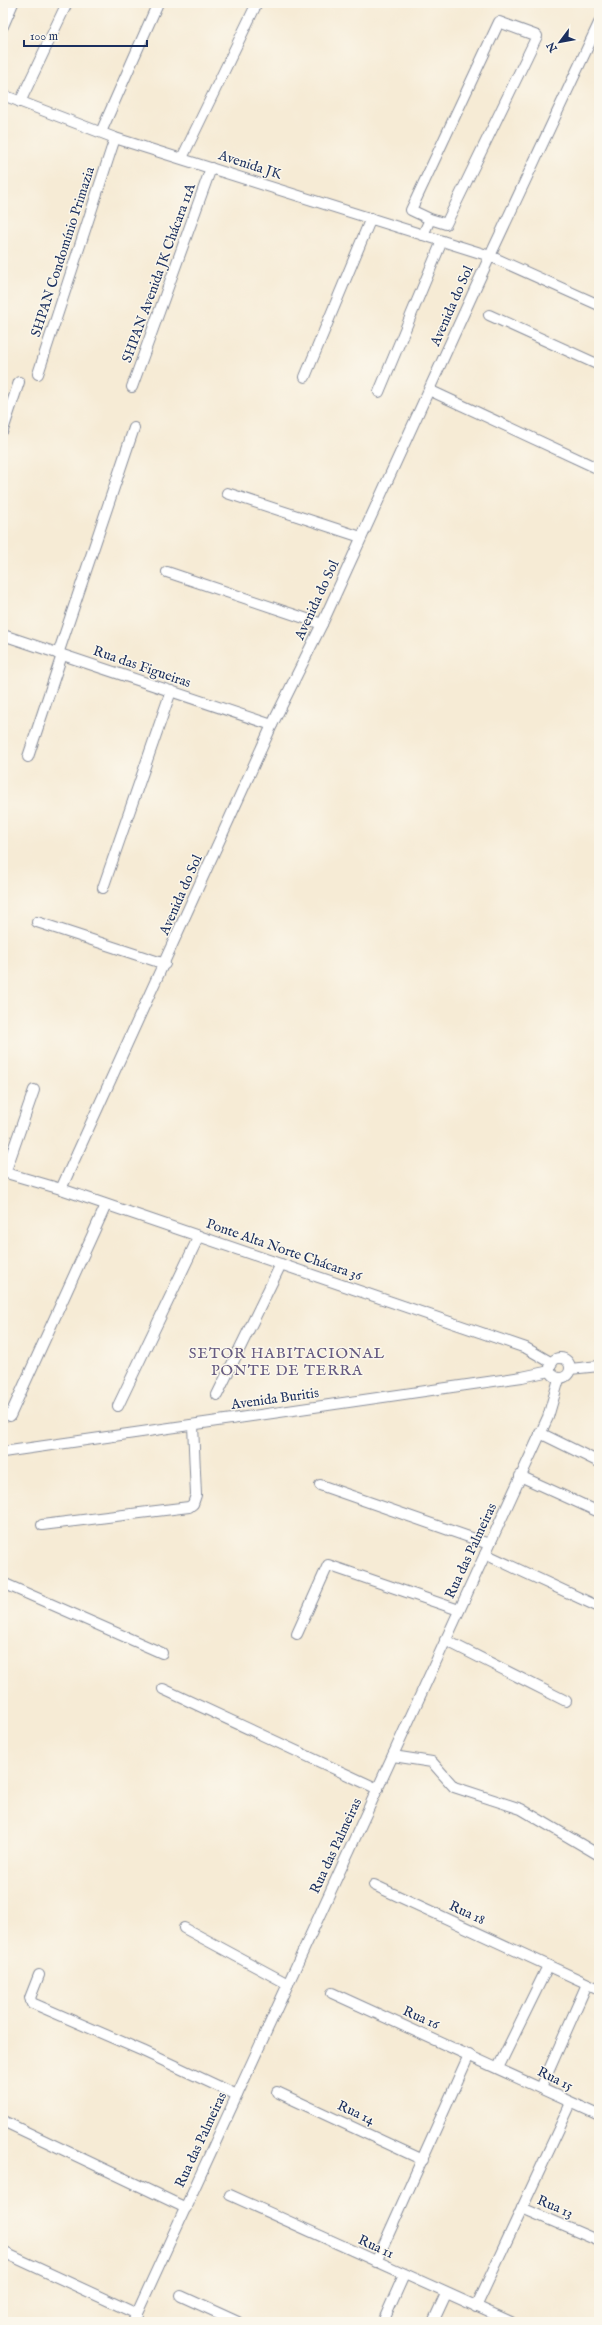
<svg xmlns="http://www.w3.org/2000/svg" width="602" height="2325" font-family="'IM FELL English',serif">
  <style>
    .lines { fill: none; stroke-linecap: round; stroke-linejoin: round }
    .minor-casing { stroke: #888d9a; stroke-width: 12 }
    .minor { stroke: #fff; stroke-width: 10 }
    .labels { text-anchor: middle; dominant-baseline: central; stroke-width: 3; stroke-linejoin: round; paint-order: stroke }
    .street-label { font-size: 14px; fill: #1b2f5e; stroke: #fbf7ec }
    .neighbourhood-label { font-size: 15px; letter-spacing: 1px; fill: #665b81; stroke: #fbf7ec }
  </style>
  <rect width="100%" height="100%" fill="#fbf7ec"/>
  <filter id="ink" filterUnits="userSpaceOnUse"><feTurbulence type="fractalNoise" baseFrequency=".025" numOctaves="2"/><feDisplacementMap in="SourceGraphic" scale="8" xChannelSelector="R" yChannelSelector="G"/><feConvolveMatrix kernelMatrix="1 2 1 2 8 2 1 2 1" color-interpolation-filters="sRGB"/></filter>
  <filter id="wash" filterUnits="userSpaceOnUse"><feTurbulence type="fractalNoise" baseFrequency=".012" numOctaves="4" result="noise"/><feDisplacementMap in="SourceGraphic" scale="16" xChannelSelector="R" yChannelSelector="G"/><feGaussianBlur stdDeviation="0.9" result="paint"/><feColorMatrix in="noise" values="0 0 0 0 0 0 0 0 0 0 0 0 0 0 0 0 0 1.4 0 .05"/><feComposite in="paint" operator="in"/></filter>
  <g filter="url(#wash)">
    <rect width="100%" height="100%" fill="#f6ebd5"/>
  </g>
  <g filter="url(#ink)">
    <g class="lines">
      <defs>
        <g id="minor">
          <polyline points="3,26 13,3"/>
          <polyline points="3,95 115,138 490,256 599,305"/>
          <polyline points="20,102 67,3"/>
          <polyline points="101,132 158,3"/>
          <polyline points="182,158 257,3"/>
          <polyline points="423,235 430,219 411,210 499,22 537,36 446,224 430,219"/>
          <polyline points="489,315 599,365"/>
          <polyline points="38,374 115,138"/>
          <polyline points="305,377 371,218"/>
          <polyline points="132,387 211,168"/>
          <polyline points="429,390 599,469"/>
          <polyline points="379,392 442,241"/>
          <polyline points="3,430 19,382"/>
          <polyline points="227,493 361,537"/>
          <polyline points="167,572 322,624"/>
          <polyline points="3,635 272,725"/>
          <polyline points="58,654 134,428"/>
          <polyline points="28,757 62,655"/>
          <polyline points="103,888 171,691"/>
          <polyline points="37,922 165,964"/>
          <polyline points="3,1172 61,1189 526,1348 552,1363"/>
          <polyline points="5,1173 34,1090"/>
          <polyline points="61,1189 272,725 322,624 490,256 599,23"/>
          <circle cx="560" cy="1368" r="10"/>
          <polyline points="570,1369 599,1366"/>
          <polyline points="217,1395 281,1264"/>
          <polyline points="118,1406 199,1236"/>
          <polyline points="10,1416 106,1205"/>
          <polyline points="540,1433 599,1462"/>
          <polyline points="3,1452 522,1377 550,1371"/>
          <polyline points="520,1476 599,1512"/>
          <polyline points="320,1485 489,1544"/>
          <polyline points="42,1525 189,1507 193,1504 196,1495 193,1425"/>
          <polyline points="485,1554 599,1607"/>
          <polyline points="3,1583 162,1653"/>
          <polyline points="297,1634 328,1565 459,1610"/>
          <polyline points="445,1640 566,1701"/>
          <polyline points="163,1689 378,1789"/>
          <polyline points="393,1756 432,1762 454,1787 521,1809 599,1855"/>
          <polyline points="374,1885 599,1989"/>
          <polyline points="184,1928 288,1984"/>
          <polyline points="39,1975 30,1998 32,2003 143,2051 237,2095"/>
          <polyline points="332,1993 599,2115"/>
          <polyline points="498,2068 548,1966"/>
          <polyline points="541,2088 587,1984"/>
          <polyline points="277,2092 423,2160"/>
          <polyline points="3,2121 186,2208"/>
          <polyline points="230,2195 511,2322"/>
          <polyline points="522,2208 599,2241"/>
          <polyline points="3,2252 137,2314"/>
          <polyline points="376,2262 469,2055"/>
          <polyline points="181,2296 238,2322"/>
          <polyline points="476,2307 571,2103"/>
          <polyline points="133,2322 548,1417 559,1379"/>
          <polyline points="383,2322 404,2275"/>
          <polyline points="433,2322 446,2294"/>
        </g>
      </defs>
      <use href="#minor" class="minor-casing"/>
      <use href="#minor" class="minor"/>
    </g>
  </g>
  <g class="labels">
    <g class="street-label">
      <text transform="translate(250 165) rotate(18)">Avenida JK</text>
      <text transform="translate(63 252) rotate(-72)">SHPAN Condomínio Primazia</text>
      <text transform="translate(159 273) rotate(-70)">SHPAN Avenida JK Chácara 11A</text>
      <text transform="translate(452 306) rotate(-66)">Avenida do Sol</text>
      <text transform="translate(317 600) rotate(-65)">Avenida do Sol</text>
      <text transform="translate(142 667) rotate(19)">Rua das Figueiras</text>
      <text transform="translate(181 895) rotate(-66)">Avenida do Sol</text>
      <text transform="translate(284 1250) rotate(19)">Ponte Alta Norte Chácara 36</text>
      <text transform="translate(275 1399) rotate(-8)">Avenida Buritis</text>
      <text transform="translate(471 1551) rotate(-65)">Rua das Palmeiras</text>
      <text transform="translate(336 1846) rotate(-65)">Rua das Palmeiras</text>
      <text transform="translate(467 1913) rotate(25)">Rua 18</text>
      <text transform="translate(421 2018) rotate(24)">Rua 16</text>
      <text transform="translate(555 2079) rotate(26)">Rua 15</text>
      <text transform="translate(356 2113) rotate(25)">Rua 14</text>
      <text transform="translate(201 2140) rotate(-65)">Rua das Palmeiras</text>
      <text transform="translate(555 2207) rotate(23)">Rua 13</text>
      <text transform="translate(376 2247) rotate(25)">Rua 11</text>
    </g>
    <g class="neighbourhood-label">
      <text x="287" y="1353">SETOR HABITACIONAL<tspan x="287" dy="17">PONTE DE TERRA</tspan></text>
    </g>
  </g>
  <rect width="602" height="2325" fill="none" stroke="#fbf7ec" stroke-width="16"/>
  <g transform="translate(560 42) rotate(238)" stroke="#fbf7ec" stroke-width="3" paint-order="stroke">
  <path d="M0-3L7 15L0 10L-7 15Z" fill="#1b2f5e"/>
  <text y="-6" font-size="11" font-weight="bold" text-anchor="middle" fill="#1b2f5e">N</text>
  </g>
  <path d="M24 40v6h123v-6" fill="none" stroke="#1b2f5e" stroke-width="2"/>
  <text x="30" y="40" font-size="12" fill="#1b2f5e" stroke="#fbf7ec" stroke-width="3" paint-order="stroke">100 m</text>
</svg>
